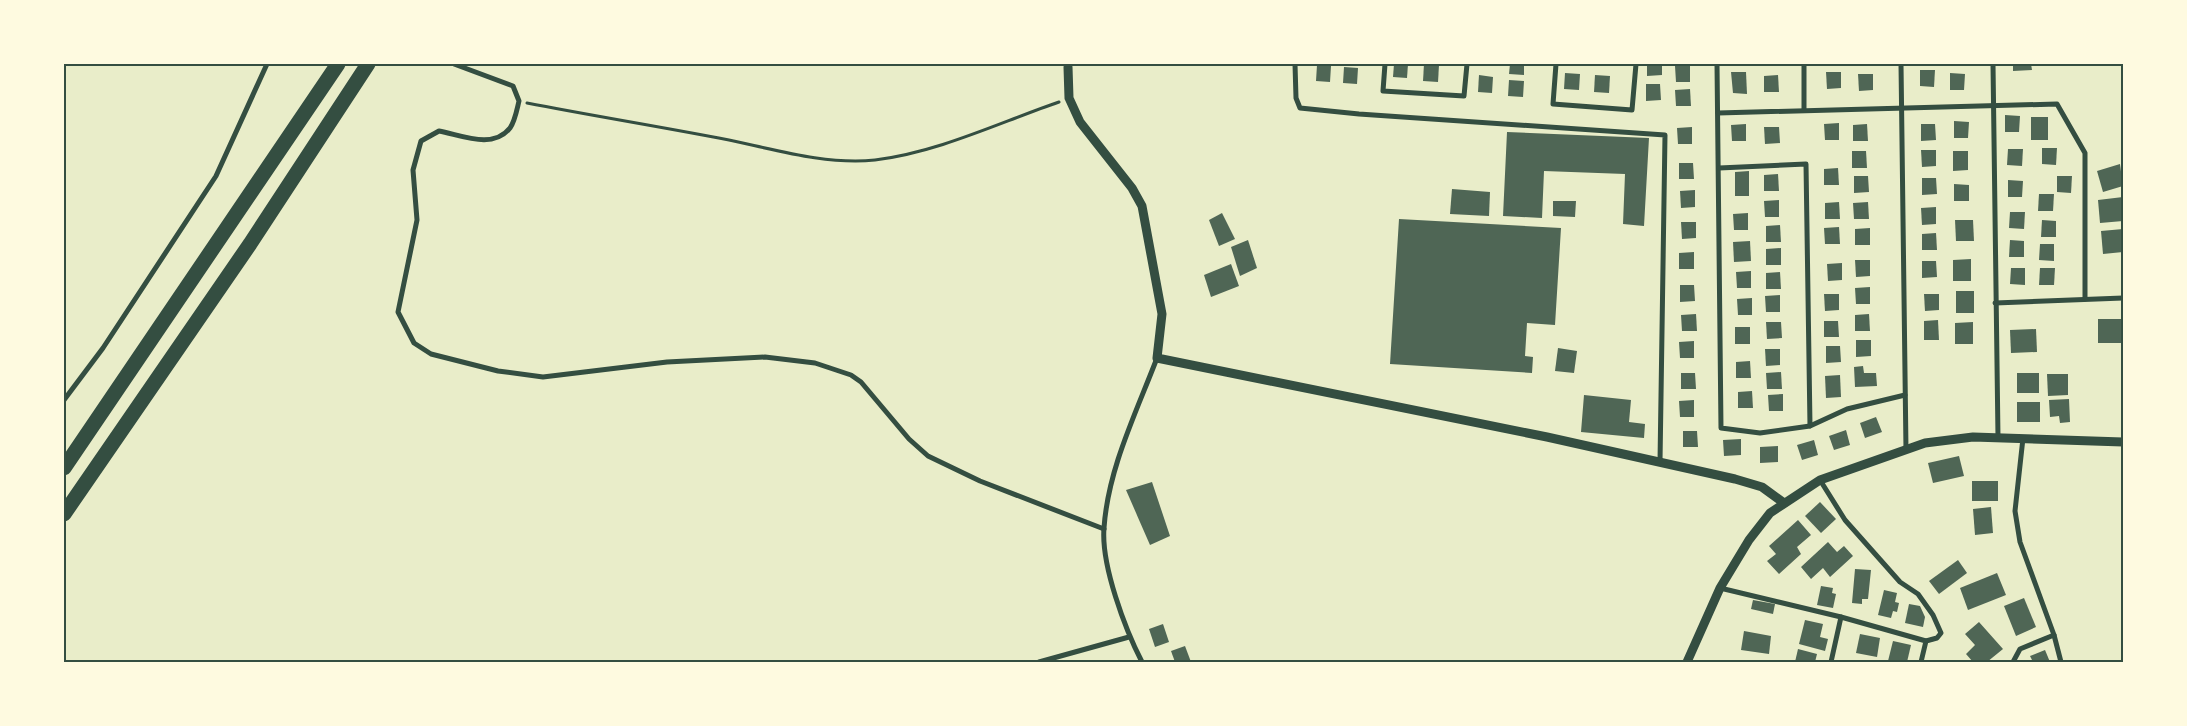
<svg xmlns="http://www.w3.org/2000/svg" width="2187" height="726" font-family="'Varela Round',sans-serif">
  <style>
    .building { fill: #4f6655 }
    .lines { fill: none; stroke-linecap: round; stroke-linejoin: round }
    .path { stroke: #344e41; stroke-width: 3 }
    .minor { stroke: #344e41; stroke-width: 5 }
    .tertiary { stroke: #344e41; stroke-width: 9 }
    .motorway { stroke: #344e41; stroke-width: 15 }
    .neatline { fill: none; stroke: #344e41; stroke-width: 2 }
  </style>
  <rect width="100%" height="100%" fill="#e9edc9"/>
  <g class="building">
    <polygon points="1394,64 1408,64 1407,78 1393,77"/>
    <polygon points="1424,64 1439,65 1438,82 1423,81"/>
    <polygon points="1510,64 1524,64 1524,75 1509,74"/>
    <polygon points="1647,64 1662,64 1662,75 1647,76"/>
    <polygon points="2013,64 2031,64 2032,70 2013,71"/>
    <polygon points="1317,65 1331,66 1330,82 1316,81"/>
    <polygon points="1690,65 1690,82 1676,82 1675,66"/>
    <polygon points="1344,67 1358,68 1357,84 1343,83"/>
    <polygon points="1920,70 1935,70 1934,87 1920,86"/>
    <polygon points="1731,72 1746,72 1747,94 1733,93"/>
    <polygon points="1826,72 1841,72 1841,88 1827,89"/>
    <polygon points="1565,73 1580,74 1579,90 1564,89"/>
    <polygon points="1950,73 1965,74 1964,90 1950,90"/>
    <polygon points="1858,74 1873,74 1873,90 1859,91"/>
    <polygon points="1479,75 1493,77 1492,93 1478,92"/>
    <polygon points="1595,75 1610,76 1609,93 1594,92"/>
    <polygon points="1778,75 1779,92 1764,92 1764,76"/>
    <polygon points="1509,80 1524,81 1523,97 1508,96"/>
    <polygon points="1646,84 1660,84 1661,100 1646,101"/>
    <polygon points="1690,89 1691,106 1676,106 1675,90"/>
    <polygon points="2005,115 2020,116 2019,132 2005,132"/>
    <rect x="2031" y="117" width="17" height="23"/>
    <polygon points="1954,121 1969,122 1968,138 1954,138"/>
    <polygon points="1839,123 1839,140 1825,140 1824,124"/>
    <polygon points="1746,124 1746,141 1732,141 1731,125"/>
    <polygon points="1867,124 1868,141 1853,141 1853,125"/>
    <polygon points="1921,124 1935,124 1936,140 1921,141"/>
    <polygon points="1692,127 1692,144 1678,144 1677,128"/>
    <polygon points="1764,127 1779,127 1780,143 1765,144"/>
    <polygon points="1507,132 1649,138 1644,226 1623,224 1625,174 1544,171 1542,218 1503,216"/>
    <polygon points="2042,148 2057,148 2056,165 2042,164"/>
    <polygon points="2008,149 2023,149 2022,166 2007,165"/>
    <polygon points="1921,150 1936,150 1936,166 1922,167"/>
    <polygon points="1852,151 1866,151 1867,168 1852,168"/>
    <polygon points="1953,151 1968,151 1968,170 1953,171"/>
    <polygon points="1679,163 1693,163 1694,179 1679,179"/>
    <polygon points="2120,164 2123,186 2103,192 2097,171"/>
    <polygon points="1838,168 1839,185 1824,185 1824,169"/>
    <polygon points="1749,171 1749,196 1735,196 1735,172"/>
    <polygon points="1778,174 1779,191 1764,191 1764,175"/>
    <polygon points="1854,176 1868,176 1869,192 1854,193"/>
    <polygon points="2057,176 2072,176 2071,193 2057,192"/>
    <polygon points="1922,178 1936,178 1937,194 1922,195"/>
    <polygon points="2008,180 2023,181 2022,197 2008,197"/>
    <polygon points="1954,184 1969,185 1969,201 1954,201"/>
    <polygon points="1452,189 1490,192 1489,216 1450,214"/>
    <polygon points="1695,190 1695,207 1681,208 1680,191"/>
    <polygon points="2039,194 2054,194 2053,211 2038,211"/>
    <polygon points="2123,197 2123,221 2100,223 2098,200"/>
    <polygon points="1779,200 1779,217 1765,217 1764,201"/>
    <polygon points="1553,201 1576,201 1575,217 1553,216"/>
    <polygon points="1839,202 1840,219 1825,219 1825,203"/>
    <polygon points="1868,202 1869,219 1854,219 1853,203"/>
    <polygon points="1936,207 1936,224 1922,225 1921,208"/>
    <polygon points="2010,212 2025,212 2024,229 2009,228"/>
    <polygon points="1222,213 1235,239 1219,246 1209,220"/>
    <polygon points="1748,213 1748,230 1734,230 1733,214"/>
    <polygon points="1399,219 1561,228 1555,325 1527,323 1525,356 1533,357 1532,373 1390,364"/>
    <polygon points="1955,220 1973,220 1974,241 1956,241"/>
    <polygon points="2042,220 2056,221 2056,237 2041,237"/>
    <polygon points="1681,222 1696,222 1696,238 1682,239"/>
    <polygon points="1780,225 1781,242 1766,242 1766,226"/>
    <polygon points="1839,227 1840,244 1825,244 1824,228"/>
    <polygon points="1870,228 1870,245 1855,245 1855,229"/>
    <polygon points="2123,229 2123,252 2103,254 2101,231"/>
    <polygon points="1936,233 1937,250 1922,250 1922,234"/>
    <polygon points="1248,240 1257,268 1240,276 1231,247"/>
    <polygon points="2010,240 2024,241 2024,257 2009,257"/>
    <polygon points="1750,241 1751,261 1734,262 1733,242"/>
    <polygon points="2040,244 2054,244 2054,261 2039,260"/>
    <polygon points="1781,248 1781,265 1766,265 1766,249"/>
    <polygon points="1694,252 1694,269 1679,269 1679,253"/>
    <polygon points="1971,259 1971,281 1953,281 1953,260"/>
    <polygon points="1855,260 1870,260 1870,276 1856,277"/>
    <polygon points="1922,261 1936,261 1937,277 1922,278"/>
    <polygon points="1842,263 1842,280 1828,281 1827,264"/>
    <polygon points="1231,264 1239,286 1211,297 1204,275"/>
    <polygon points="2011,268 2025,268 2025,285 2010,284"/>
    <polygon points="2040,268 2055,268 2054,285 2039,285"/>
    <polygon points="1751,271 1751,288 1737,288 1736,272"/>
    <polygon points="1780,272 1781,289 1766,289 1766,273"/>
    <polygon points="1680,285 1694,285 1695,301 1680,302"/>
    <polygon points="1870,287 1870,304 1856,304 1855,288"/>
    <rect x="1956" y="291" width="18" height="22"/>
    <polygon points="1824,294 1839,294 1839,310 1825,311"/>
    <polygon points="1924,294 1939,294 1939,310 1925,311"/>
    <polygon points="1780,295 1780,312 1766,312 1765,296"/>
    <polygon points="1752,298 1752,315 1738,315 1737,299"/>
    <polygon points="1696,314 1697,331 1682,331 1681,315"/>
    <polygon points="1869,314 1870,331 1855,331 1855,315"/>
    <rect x="2098" y="319" width="25" height="24"/>
    <polygon points="1938,320 1939,340 1924,340 1924,321"/>
    <polygon points="1824,321 1838,321 1839,337 1824,337"/>
    <polygon points="1766,322 1781,322 1782,338 1767,339"/>
    <polygon points="1973,322 1973,344 1955,344 1955,323"/>
    <rect x="1735" y="327" width="15" height="17"/>
    <polygon points="2036,329 2037,352 2011,353 2010,330"/>
    <polygon points="1856,340 1871,340 1871,356 1856,357"/>
    <polygon points="1694,341 1694,358 1680,358 1679,342"/>
    <polygon points="1826,346 1840,346 1841,362 1826,363"/>
    <polygon points="1558,348 1577,351 1574,373 1555,371"/>
    <polygon points="1765,349 1780,349 1780,365 1766,366"/>
    <polygon points="1750,361 1751,378 1736,378 1736,362"/>
    <polygon points="1863,366 1864,373 1876,373 1877,386 1855,387 1854,367"/>
    <polygon points="1781,372 1782,389 1767,389 1766,373"/>
    <polygon points="1681,373 1695,373 1696,389 1681,389"/>
    <rect x="2017" y="373" width="22" height="20"/>
    <polygon points="2047,374 2068,374 2068,395 2048,396"/>
    <polygon points="1840,375 1841,397 1826,398 1825,376"/>
    <polygon points="1752,391 1753,408 1738,408 1738,392"/>
    <polygon points="1783,394 1783,411 1769,411 1768,395"/>
    <polygon points="1584,395 1631,400 1629,422 1645,424 1644,438 1581,432"/>
    <polygon points="2069,399 2070,422 2060,423 2059,416 2050,417 2049,400"/>
    <polygon points="1694,400 1694,417 1680,417 1679,401"/>
    <rect x="2017" y="402" width="23" height="20"/>
    <polygon points="1876,417 1882,432 1865,438 1860,423"/>
    <polygon points="1846,430 1850,445 1834,450 1829,436"/>
    <polygon points="1683,431 1697,431 1698,447 1683,447"/>
    <polygon points="1741,439 1741,455 1724,456 1723,440"/>
    <polygon points="1814,440 1818,455 1802,460 1797,445"/>
    <polygon points="1778,446 1778,462 1760,463 1760,447"/>
    <polygon points="1959,456 1964,476 1933,483 1928,463"/>
    <rect x="1972" y="481" width="26" height="20"/>
    <polygon points="1152,482 1170,536 1150,545 1126,490"/>
    <polygon points="1820,502 1836,519 1821,533 1805,516"/>
    <polygon points="1991,507 1993,533 1975,535 1973,509"/>
    <polygon points="1798,520 1811,535 1797,547 1801,554 1779,574 1767,561 1776,554 1769,546"/>
    <polygon points="1828,542 1837,552 1844,546 1853,556 1830,577 1823,568 1811,579 1801,567"/>
    <polygon points="1958,560 1967,573 1939,594 1929,581"/>
    <polygon points="1855,569 1871,570 1868,599 1862,599 1862,604 1852,603"/>
    <polygon points="1997,573 2006,595 1968,610 1960,588"/>
    <polygon points="1821,586 1833,588 1832,593 1836,594 1833,608 1817,605"/>
    <polygon points="1884,590 1897,593 1895,602 1899,603 1897,612 1893,611 1891,618 1878,615"/>
    <polygon points="2024,598 2036,627 2016,636 2004,606"/>
    <polygon points="1753,600 1775,604 1773,614 1751,609"/>
    <polygon points="1909,604 1920,606 1925,617 1923,627 1905,623"/>
    <polygon points="1805,620 1823,624 1820,637 1828,639 1825,651 1799,644"/>
    <polygon points="1979,622 2003,649 1987,662 1973,662 1966,654 1975,645 1965,634"/>
    <polygon points="1163,624 1169,642 1155,647 1149,629"/>
    <polygon points="1744,631 1771,636 1769,654 1741,650"/>
    <polygon points="1860,634 1880,638 1877,657 1856,653"/>
    <polygon points="1893,641 1911,645 1907,662 1888,661"/>
    <polygon points="1185,646 1191,662 1175,662 1171,651"/>
    <polygon points="1798,649 1817,654 1815,662 1795,662"/>
    <polygon points="2045,650 2050,662 2033,662 2030,656"/>
  </g>
  <g class="lines">
    <path class="path" d="M 527,103 C 594,116 662,127 729,140 C 776,150 827,165 875,160 C 939,152 998,123 1059,102"/>
    <g class="minor">
      <path d="M 454,64 L 513,86 L 519,101 C 517,109 515,121 510,128 C 493,150 461,135 439,131 L 421,141 L 413,170 L 417,220 L 398,312 L 414,343 L 431,354 L 498,371 L 543,377 L 667,362 L 765,357 L 815,363 L 851,375 L 861,382 L 909,439 L 928,456 L 980,481 L 1104,529"/>
      <polyline points="1295,64 1296,98 1300,108 1359,114 1665,135 1660,462"/>
      <polyline points="1385,64 1383,91 1464,96 1467,64"/>
      <polyline points="1556,64 1553,104 1632,110 1636,64"/>
      <polyline points="1717,64 1721,428 1760,433 1810,426 1847,409 1905,395"/>
      <polyline points="1804,64 1804,110"/>
      <polyline points="1901,64 1906,450"/>
      <polyline points="1993,64 1998,437"/>
      <polyline points="1718,113 2057,104 2085,153 2085,299"/>
      <polyline points="1719,168 1806,164 1810,426"/>
      <polyline points="1995,303 2123,298"/>
      <polyline points="64,400 103,348 216,176 267,64"/>
      <polyline points="2023,438 2015,511 2020,542 2054,635 2061,662"/>
      <polyline points="1820,480 1845,520 1900,582 1918,594 1933,615 1941,633 1937,638 1926,641"/>
      <polyline points="1720,588 1841,617 1926,641 1921,662"/>
      <polyline points="1039,662 1129,637"/>
      <path d="M 1142,662 C 1125,629 1101,565 1104,528 C 1108,469 1136,413 1157,358"/>
      <polyline points="1831,662 1841,617"/>
      <polyline points="2013,662 2020,649 2054,635"/>
    </g>
    <g class="tertiary">
      <polyline points="1068,67 1069,98 1080,122 1132,188 1142,206 1162,314 1157,358 1547,437 1735,479 1762,487 1784,503"/>
      <polyline points="1687,662 1720,588 1749,540 1770,513 1820,480 1925,443 1973,437 2123,442"/>
    </g>
    <g class="motorway">
      <polyline points="64,468 338,64"/>
      <polyline points="64,514 250,244 368,64"/>
    </g>
  </g>
  <rect width="2187" height="726" fill="none" stroke="#fefae0" stroke-width="130"/>
  <rect x="65" y="65" width="2057" height="596" class="neatline"/>
</svg>
